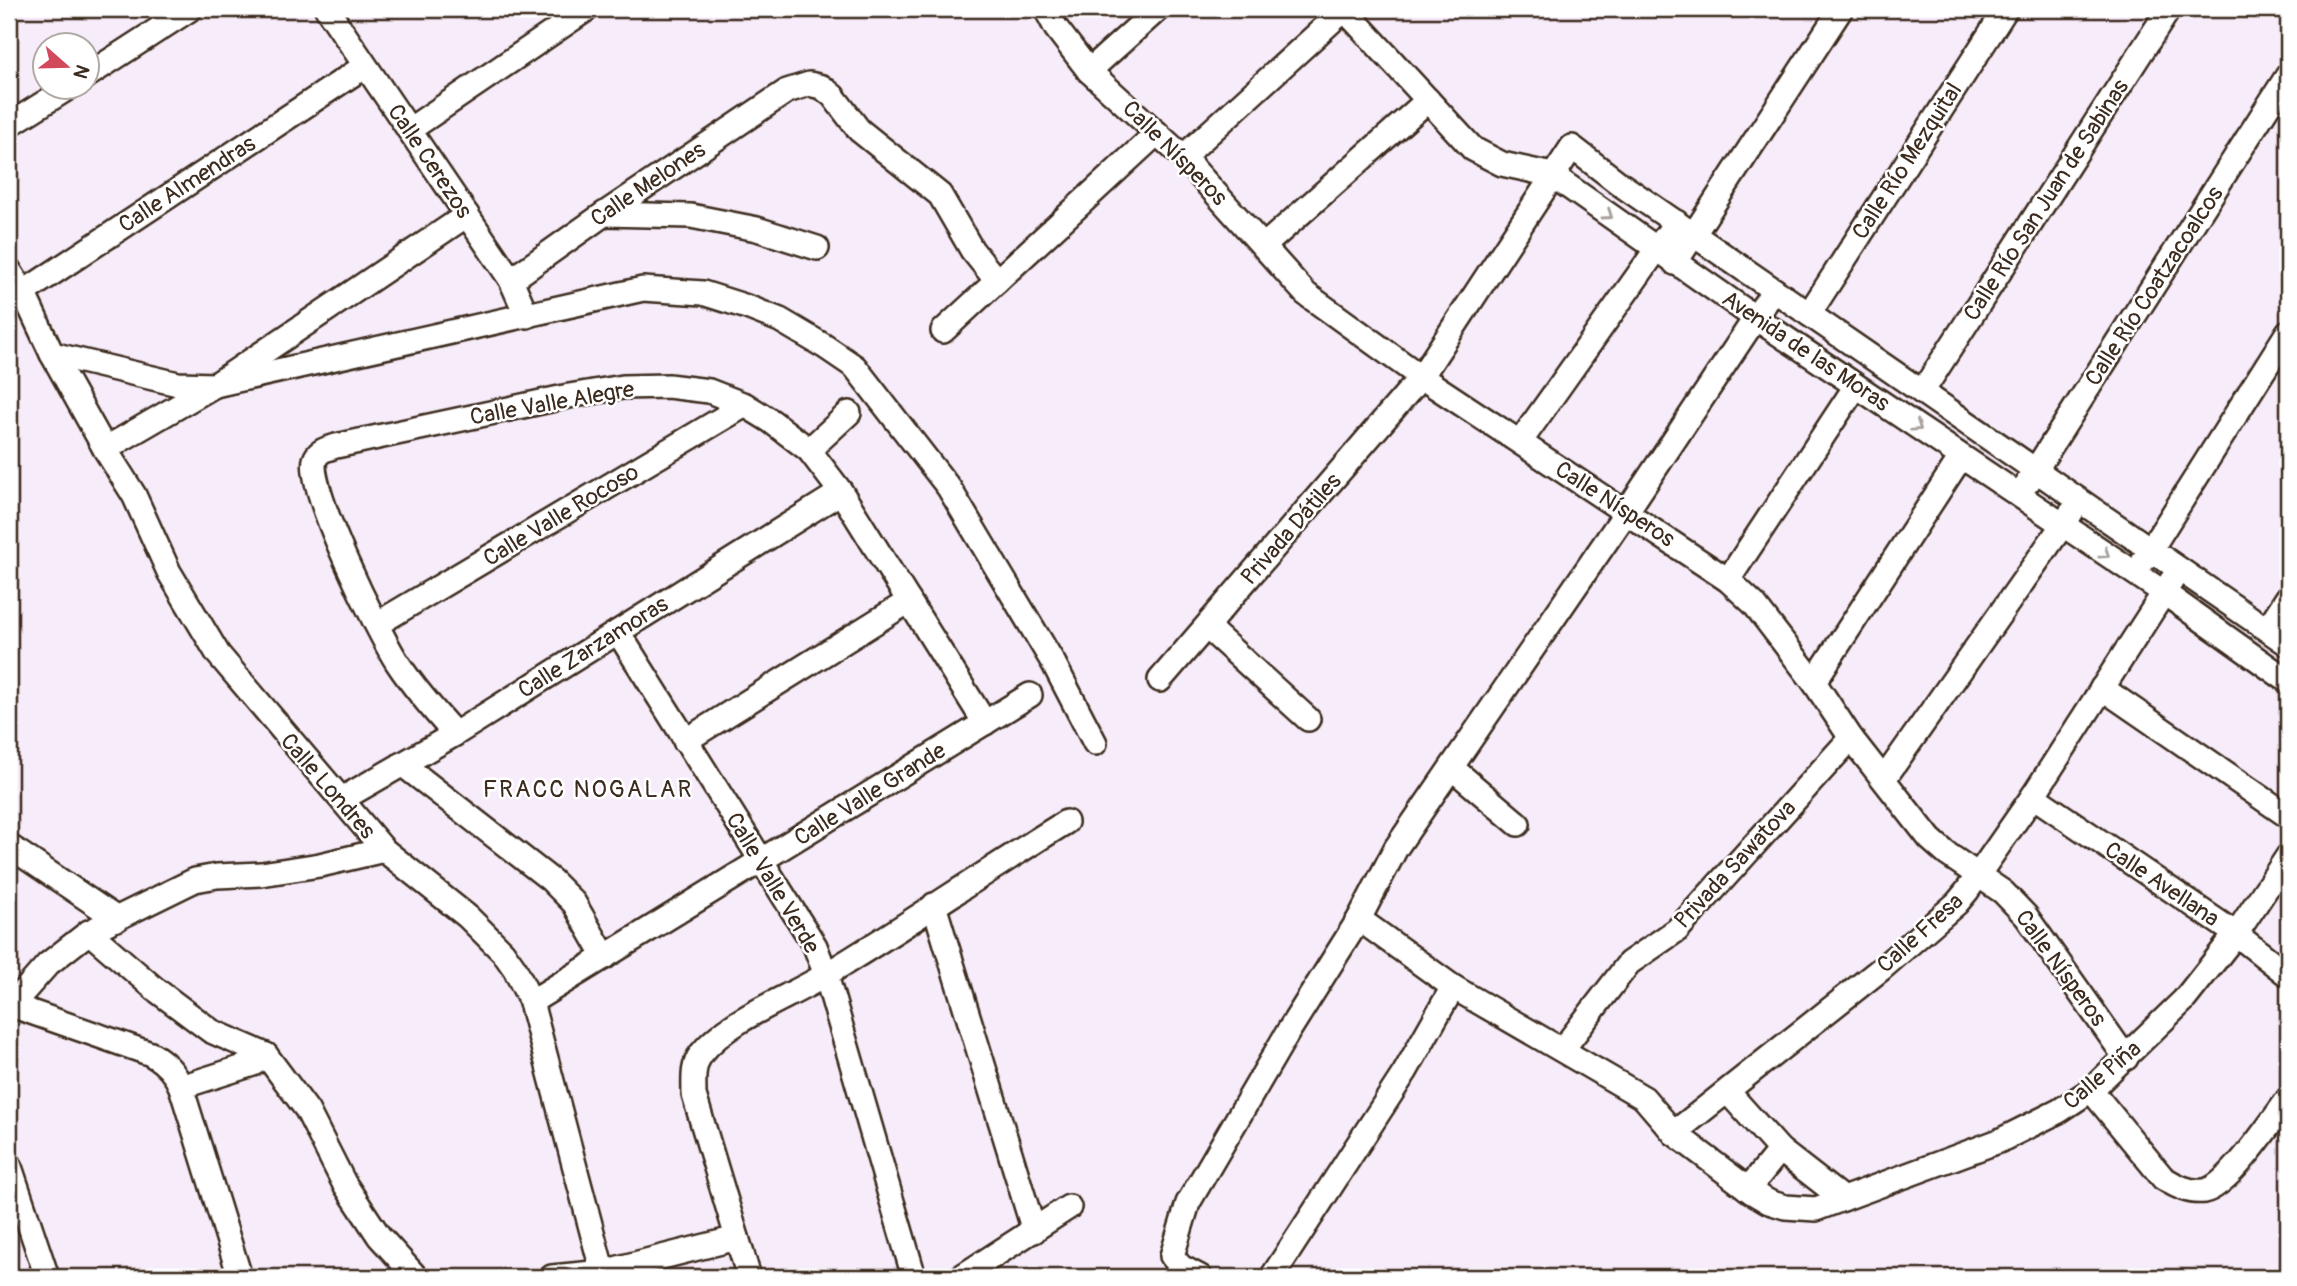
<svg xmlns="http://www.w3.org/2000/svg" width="2297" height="1286" font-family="Pangolin,sans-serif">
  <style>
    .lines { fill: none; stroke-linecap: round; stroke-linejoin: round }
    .minor-casing { stroke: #3b2a1e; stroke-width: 28 }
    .minor { stroke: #fff; stroke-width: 23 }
    .oneway { stroke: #a79f9a }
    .labels { text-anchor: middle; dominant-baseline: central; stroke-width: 5; stroke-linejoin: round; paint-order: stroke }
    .street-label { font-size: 23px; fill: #3b2a1e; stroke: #fff }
    .neighbourhood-label { font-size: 24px; letter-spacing: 2px; fill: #3b2a1e; stroke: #fff }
  </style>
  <rect width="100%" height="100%" fill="#f7ecf9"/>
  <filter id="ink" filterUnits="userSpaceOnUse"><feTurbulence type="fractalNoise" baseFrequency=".0143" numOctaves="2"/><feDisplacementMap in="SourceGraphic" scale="14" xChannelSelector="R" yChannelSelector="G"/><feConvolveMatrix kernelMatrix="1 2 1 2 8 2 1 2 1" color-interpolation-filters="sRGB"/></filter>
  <g filter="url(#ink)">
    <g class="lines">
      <defs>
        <g id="minor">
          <polyline points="327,9 511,280 527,316"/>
          <polyline points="1046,9 1056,28 1089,71 1183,157 1306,294 1421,377 1728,580 1754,604 1814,682 1851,738 1930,839 1947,854 2003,892 2026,916 2126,1058"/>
          <polyline points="1344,9 1473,149 1502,164 1552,175 1757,319 2163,592 2288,681"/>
          <polyline points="1089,71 1158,9"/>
          <polyline points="88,75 190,9"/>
          <polyline points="9,125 68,88"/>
          <polyline points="409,130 587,9"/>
          <polyline points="1183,157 1345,9"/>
          <polyline points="604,214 691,216 757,229 817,248"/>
          <polyline points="1265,245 1428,100"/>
          <polyline points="1675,263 1841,9"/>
          <polyline points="9,270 23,292 52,354 105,449 134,495 169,572 218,654 384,850 468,917 503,952 515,969 531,1002 604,1277"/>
          <polyline points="511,280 604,214 787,91 809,84 822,87 833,96 859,130 940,195 972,250 997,281"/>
          <polyline points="9,302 365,66"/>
          <polyline points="1809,314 2006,9"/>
          <polyline points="943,331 1157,133"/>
          <polyline points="52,354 178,384 215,385 643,289 703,293 747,307 780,320 824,346 855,367 949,488 1054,664 1095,743"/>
          <polyline points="1922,392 2169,9"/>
          <polyline points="1520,442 1676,222"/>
          <polyline points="105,449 215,385 467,215"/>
          <polyline points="809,450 849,413"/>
          <polyline points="2028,482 2288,75"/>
          <polyline points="2144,560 2288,332"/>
          <polyline points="1728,580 1856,386"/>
          <polyline points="377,624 745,405"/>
          <polyline points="1207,627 1308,719"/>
          <polyline points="2267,629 2288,597"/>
          <polyline points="618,632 815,946 826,975 914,1277"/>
          <polyline points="1160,680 1421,377 1572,147 1620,184 2288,644"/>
          <polyline points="1814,682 1961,457"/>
          <polyline points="2102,688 2288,816"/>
          <path d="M 455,734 C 434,711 414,688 397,662 C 379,634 306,487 315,460 C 318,450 328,449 336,446 L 569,396 L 623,387 L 668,386 L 709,391 L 745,405 L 771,421 L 809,450 L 841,492 L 985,723"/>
          <polyline points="685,741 909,601"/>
          <polyline points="402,764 551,880 574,903 605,957"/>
          <polyline points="1452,768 1518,824"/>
          <polyline points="1884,779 2071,513"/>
          <polyline points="2033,796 2236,934 2288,975"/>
          <polyline points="342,799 455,734 841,492"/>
          <polyline points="9,846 117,919"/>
          <polyline points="934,905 1034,1231"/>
          <polyline points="1359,919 1453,987 1644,1098 1674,1133 1752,1192 1769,1202 1785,1207 1816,1209 1999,1141 2059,1111 2091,1090 2184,1000 2236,934 2288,856"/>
          <polyline points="89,932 155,989 211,1031 266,1055 307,1110 344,1183 379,1236 416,1277"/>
          <polyline points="531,1002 1030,695"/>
          <path d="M 11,1005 L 151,1054 C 165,1062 175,1072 181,1087 L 253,1064 L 266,1055"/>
          <polyline points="9,1008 48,964 89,932 195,880 217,876 261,874 320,865 384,850"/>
          <polyline points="1562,1050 1629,963 1677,930 1851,738"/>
          <polyline points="181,1087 240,1277"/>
          <path d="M 2091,1090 L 2163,1178 C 2176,1186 2189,1193 2204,1191 C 2228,1187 2273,1120 2288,1099"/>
          <polyline points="1728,1092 1780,1150 1843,1199"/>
          <polyline points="1674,1133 1881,969 1957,903 1967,891 2033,796 2172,580"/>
          <polyline points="9,1164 47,1277"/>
          <polyline points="1748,1189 1780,1150"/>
          <polyline points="552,1277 603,1272 737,1238"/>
          <path d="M 749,1277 L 694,1095 C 694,1080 692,1066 701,1054 C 729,1018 789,998 827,974 C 908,925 986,871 1066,822"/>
          <polyline points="961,1277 1069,1207"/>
          <polyline points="1200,1277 1181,1267 1172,1256 1188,1203 1288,1032 1359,919 1396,848 1627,511 1774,290"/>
          <polyline points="1272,1277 1405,1072 1453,987"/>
        </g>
      </defs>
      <use href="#minor" class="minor-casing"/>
      <use href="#minor" class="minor"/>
    </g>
    <defs><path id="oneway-chevron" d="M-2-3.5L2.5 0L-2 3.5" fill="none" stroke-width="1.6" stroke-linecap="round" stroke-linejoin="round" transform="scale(1.75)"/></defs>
    <g class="oneway">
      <use href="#oneway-chevron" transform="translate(1608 215) rotate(35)"/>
      <use href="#oneway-chevron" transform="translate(1917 427) rotate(34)"/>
      <use href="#oneway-chevron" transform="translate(2105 554) rotate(34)"/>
    </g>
  </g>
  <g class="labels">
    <g class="street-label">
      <text transform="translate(1175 153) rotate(45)">Calle Nísperos</text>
      <text transform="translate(430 161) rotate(56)">Calle Cerezos</text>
      <text transform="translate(1907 161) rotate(-57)">Calle Río Mezquital</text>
      <text transform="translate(187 184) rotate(-33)">Calle Almendras</text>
      <text transform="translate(648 184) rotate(-34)">Calle Melones</text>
      <text transform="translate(2046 200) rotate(-57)">Calle Río San Juan de Sabinas</text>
      <text transform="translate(2154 286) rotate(-57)">Calle Río Coatzacoalcos</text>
      <text transform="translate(1806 351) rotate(34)">Avenida de las Moras</text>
      <text transform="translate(552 403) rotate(-10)">Calle Valle Alegre</text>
      <text transform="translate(1615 504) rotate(33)">Calle Nísperos</text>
      <text transform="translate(561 515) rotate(-31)">Calle Valle Rocoso</text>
      <text transform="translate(1291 529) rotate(-49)">Privada Dátiles</text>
      <text transform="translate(593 647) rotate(-32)">Calle Zarzamoras</text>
      <text transform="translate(328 786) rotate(49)">Calle Londres</text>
      <text transform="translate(870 794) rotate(-32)">Calle Valle Grande</text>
      <text transform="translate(1735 864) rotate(-47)">Privada Sawatova</text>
      <text transform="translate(773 883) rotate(59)">Calle Valle Verde</text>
      <text transform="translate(2162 884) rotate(34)">Calle Avellana</text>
      <text transform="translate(1920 933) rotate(-42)">Calle Fresa</text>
      <text transform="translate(2061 968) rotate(54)">Calle Nísperos</text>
      <text transform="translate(2102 1075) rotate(-40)">Calle Piña</text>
    </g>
    <g class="neighbourhood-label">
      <text x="588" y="789">FRACC NOGALAR</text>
    </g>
  </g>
  <rect width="2297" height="1286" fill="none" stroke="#fff" stroke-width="35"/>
  <rect x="18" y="18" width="2262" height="1251" fill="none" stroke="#3b2a1e" stroke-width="2.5" filter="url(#ink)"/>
  <g transform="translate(66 66) rotate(110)"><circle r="33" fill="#ffffff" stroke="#b1aaa5" stroke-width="2"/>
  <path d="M0-5L12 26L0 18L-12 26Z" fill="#d1495b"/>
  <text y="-10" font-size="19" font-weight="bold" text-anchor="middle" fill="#3b2a1e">N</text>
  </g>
</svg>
